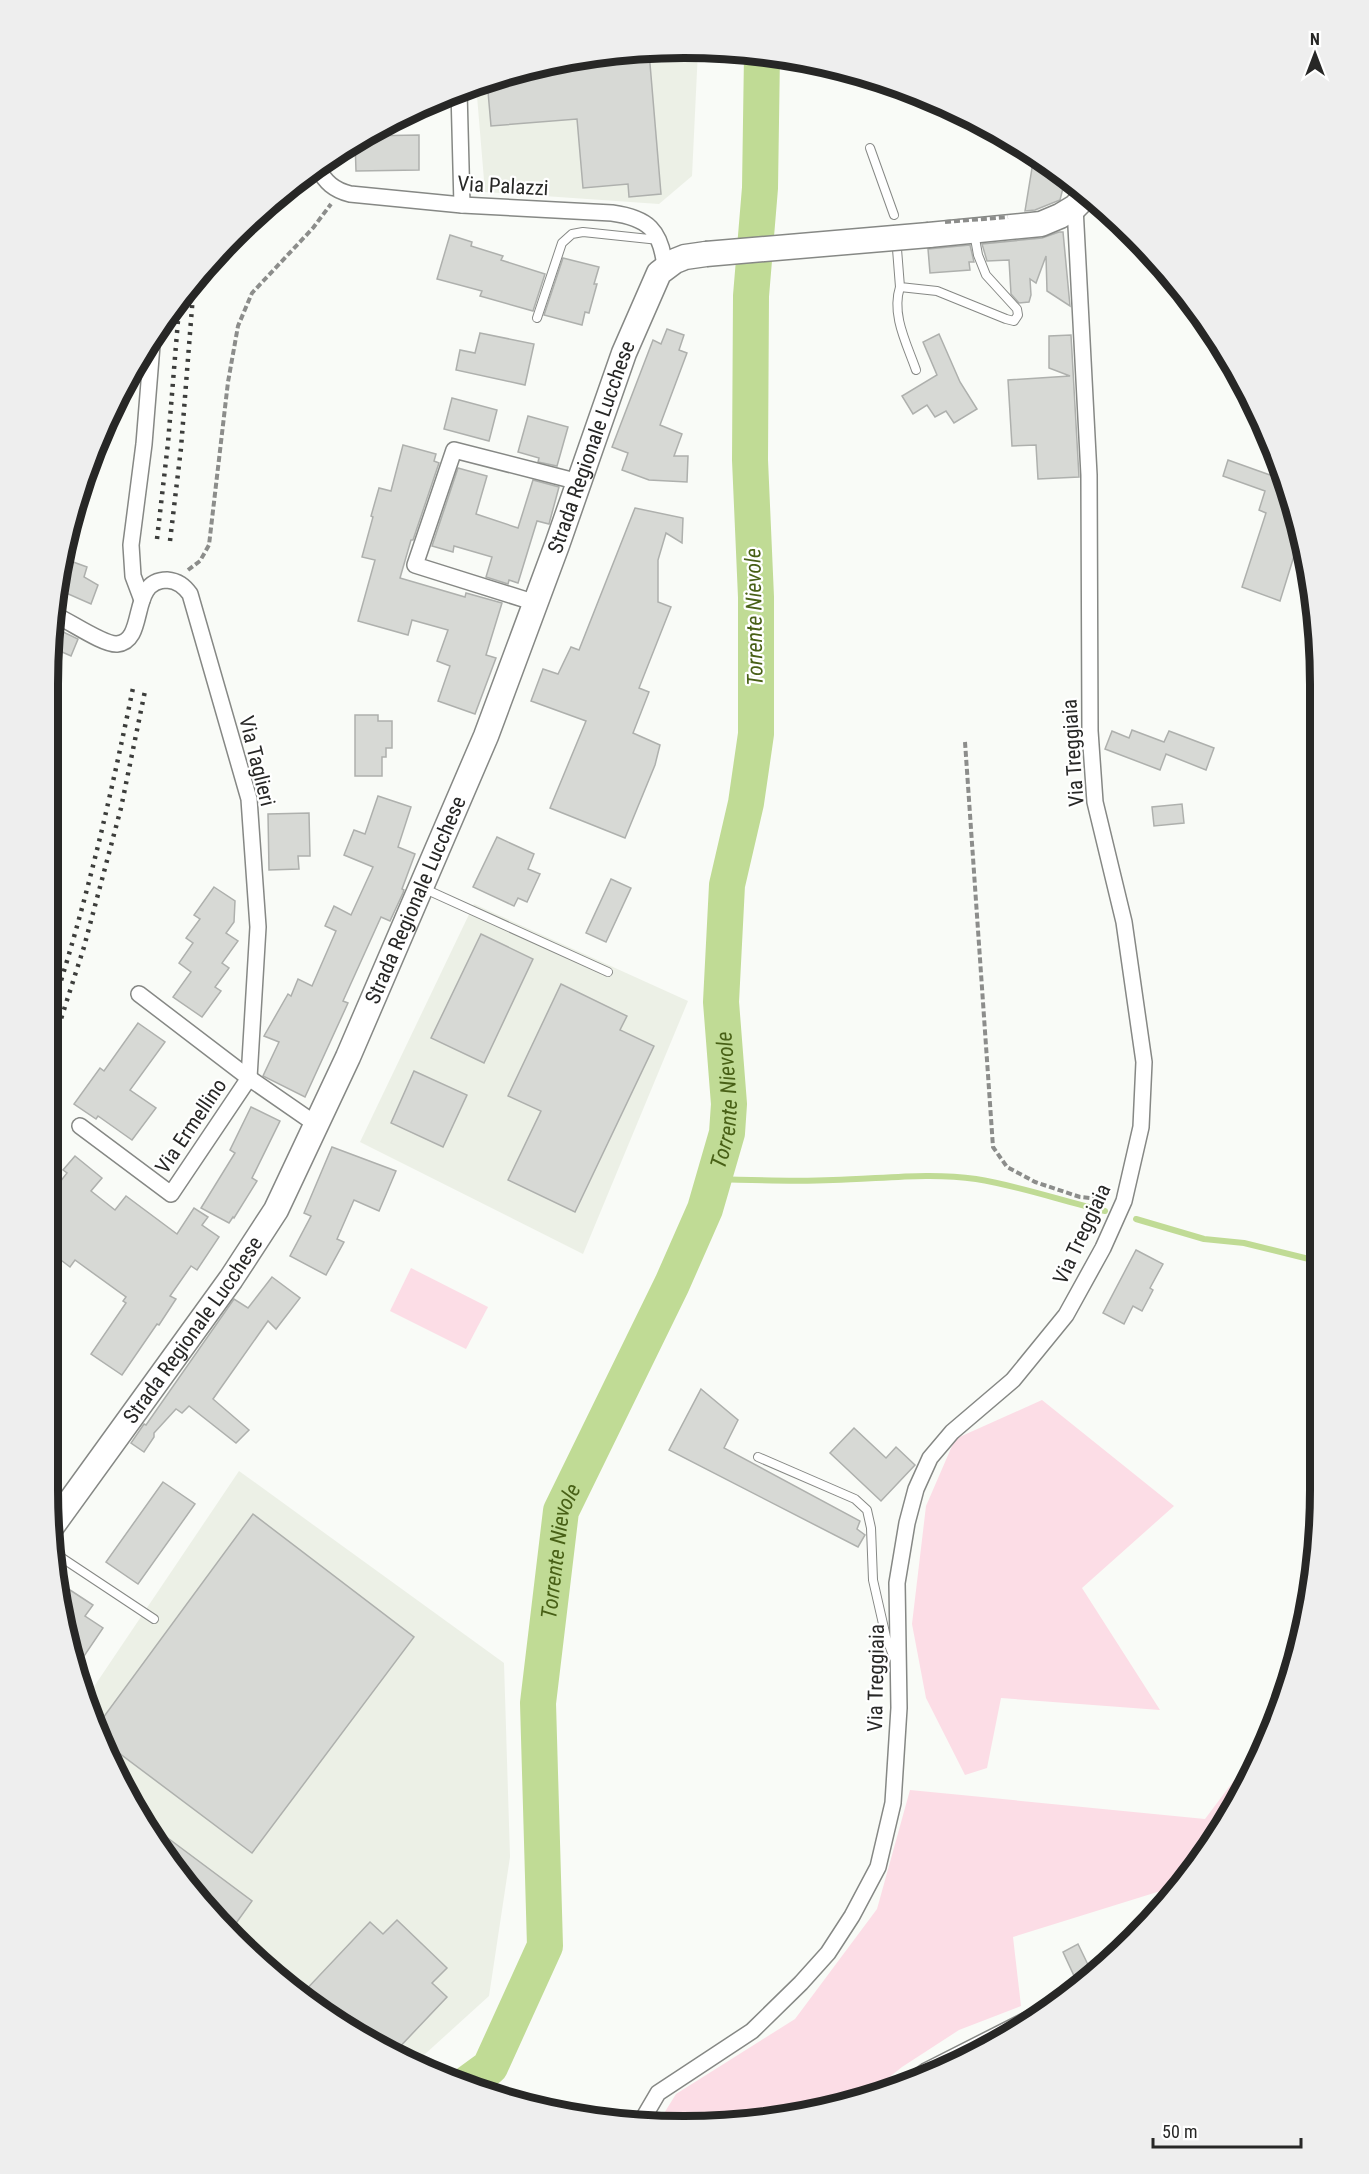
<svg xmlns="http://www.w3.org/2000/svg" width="1369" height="2174" font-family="'Roboto Condensed',sans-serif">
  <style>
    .built { fill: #ecf0e6 }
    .green { fill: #fcdde6 }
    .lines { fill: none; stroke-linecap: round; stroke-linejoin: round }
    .stream { stroke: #c0db95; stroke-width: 6 }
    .river { stroke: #c0db95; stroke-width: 36 }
    .building { fill: #d7d9d5; stroke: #aeb0ad; stroke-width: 1.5 }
    .service-casing { stroke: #868885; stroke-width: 10 }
    .minor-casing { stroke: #868885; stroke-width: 18 }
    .primary-casing { stroke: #868885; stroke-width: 27 }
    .path { stroke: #8c8d8b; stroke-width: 4; stroke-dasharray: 6 3; stroke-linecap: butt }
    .service { stroke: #fff; stroke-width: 8 }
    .minor { stroke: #fff; stroke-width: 15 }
    .primary { stroke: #fff; stroke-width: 24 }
    .rail { stroke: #3c3d3b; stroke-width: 4.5; stroke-dasharray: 3 6; stroke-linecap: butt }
    .primary-bridge-casing { stroke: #868885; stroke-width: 27; stroke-linecap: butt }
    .path-bridge { stroke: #8c8d8b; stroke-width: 4; stroke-dasharray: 6 3; stroke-linecap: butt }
    .primary-bridge { stroke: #fff; stroke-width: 24 }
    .labels { text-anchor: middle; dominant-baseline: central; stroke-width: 4.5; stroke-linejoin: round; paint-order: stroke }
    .street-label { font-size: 21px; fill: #272726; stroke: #fff }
    .water-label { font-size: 22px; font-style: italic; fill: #486016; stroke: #fff }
    .rim { fill: none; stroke: #272726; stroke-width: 8 }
  </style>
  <rect width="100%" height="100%" fill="#f9fbf7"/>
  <g class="built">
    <polygon points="698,50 692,176 659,204 485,192 476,84 602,53"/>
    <polygon points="474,904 688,1001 583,1254 360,1142"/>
    <polygon points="239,1471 504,1663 510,1857 489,1996 413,2065 403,2060 297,1995 234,1939 155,1843 85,1700"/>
  </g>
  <g class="green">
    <polygon points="411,1268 488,1307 466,1349 390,1311"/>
    <polygon points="1042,1400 1174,1506 1082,1588 1160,1710 1001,1698 987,1768 965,1775 926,1698 912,1624 926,1506 955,1439"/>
    <polygon points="1257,1760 1189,1877 1183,1884 1013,1937 1021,2006 959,2030 902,2067 859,2101 850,2104 684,2126 658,2123 676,2094 795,2019 877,1909 910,1790 1205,1819 1238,1775"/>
  </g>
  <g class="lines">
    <g class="stream">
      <path d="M 714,1179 C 754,1180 793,1182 833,1180 C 880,1179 929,1172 976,1179 C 1020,1186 1062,1201 1105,1211"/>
      <polyline points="1136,1219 1204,1239 1244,1243 1317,1261"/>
    </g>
    <path class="river" id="s1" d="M 464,2086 L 490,2067 L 545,1946 L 538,1703 L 561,1511 L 672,1284 L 705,1209 L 727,1133 L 729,1104 L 721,1002 L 727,885 L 746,803 L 756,734 L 756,597 L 750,460 L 751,296 L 760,188 L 762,55"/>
  </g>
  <g class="building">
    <polygon points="649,52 661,194 629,197 628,184 583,188 577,119 491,126 487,80 602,53"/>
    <polygon points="419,135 419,170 356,171 355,141 363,136"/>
    <polygon points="1034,156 1066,176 1060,200 1035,210 1025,211"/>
    <polygon points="1059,232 1063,232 1070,306 1047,291 1046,256 1036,283 1030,279 1031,295 1029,302 1019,303 1011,294 1009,260 987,261 982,244 1042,238"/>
    <polygon points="450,235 472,242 471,246 503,256 501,260 545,274 533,311 480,296 482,291 437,279"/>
    <polygon points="970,245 974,262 969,262 970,270 930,273 928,249"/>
    <polygon points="563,258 599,267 594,284 597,284 589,313 585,312 582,325 544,315"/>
    <polygon points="667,329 684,335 679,350 687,353 660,425 682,434 674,456 688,456 687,482 649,480 622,470 628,453 612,447 653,340 661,344"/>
    <polygon points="480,333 534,344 525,385 456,370 460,350 475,353"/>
    <polygon points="939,334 960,382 977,409 954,423 946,411 935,417 927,405 913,414 902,396 937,375 923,342"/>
    <polygon points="1071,335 1079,477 1038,479 1036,445 1012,446 1008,380 1070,376 1049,368 1049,336"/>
    <polygon points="452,398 497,410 489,441 444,429"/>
    <polygon points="528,416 568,427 557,466 538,462 539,458 518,452"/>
    <polygon points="403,445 436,454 434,461 439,463 413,540 411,540 400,578 465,597 466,593 502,603 486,655 496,658 475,714 438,701 450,666 437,661 448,630 412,620 408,635 358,621 375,560 362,557 373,517 371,516 379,488 391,491"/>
    <polygon points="1228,460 1270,475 1271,472 1286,477 1287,480 1299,540 1280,601 1242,587 1266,513 1259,510 1265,491 1223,476"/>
    <polygon points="458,468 487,476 476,514 518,528 533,480 559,487 549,524 537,521 518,583 509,580 508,584 486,577 492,557 454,546 453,552 432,546"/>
    <polygon points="635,508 683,518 682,543 666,533 658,560 658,602 671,607 639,688 649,692 633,733 660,745 655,765 625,838 550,808 586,721 531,701 543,669 558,674 571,647 579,650"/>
    <polygon points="65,559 87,567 84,577 98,585 91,604 57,589"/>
    <polygon points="57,629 78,639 71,656 53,648 53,637"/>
    <polygon points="355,715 378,715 378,721 392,721 392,748 386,748 386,757 382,757 382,776 355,776"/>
    <polygon points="1132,730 1164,742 1169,731 1214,748 1206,770 1166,754 1160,770 1105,749 1112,731 1129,738"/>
    <polygon points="378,796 411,807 398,847 415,854 402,889 404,890 403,893 390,921 381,917 343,1001 348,1003 305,1097 263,1076 279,1042 264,1036 288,994 291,996 298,979 312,986 336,931 325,926 334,906 351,915 373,867 344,855 354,830 365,834"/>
    <polygon points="1182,804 1184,823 1154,826 1152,807"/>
    <polygon points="309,813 310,856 298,856 299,869 269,870 268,814"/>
    <polygon points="497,837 534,854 528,869 540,874 527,902 518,898 514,906 473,887"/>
    <polygon points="611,879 631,888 606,942 586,933"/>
    <polygon points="214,887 235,901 234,922 226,933 238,941 222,963 229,968 215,987 221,991 202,1017 173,997 191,972 179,963 193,943 186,938 200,919 194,915"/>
    <polygon points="481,934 533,959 484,1063 431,1038"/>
    <polygon points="561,984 627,1016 620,1030 654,1046 575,1212 508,1180 541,1111 508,1096"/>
    <polygon points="138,1023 165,1042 130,1090 156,1108 132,1140 98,1116 96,1119 74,1104 100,1068 104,1071"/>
    <polygon points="414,1071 467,1095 443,1147 391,1123"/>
    <polygon points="251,1107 280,1121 252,1178 257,1181 234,1218 233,1217 229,1223 201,1208 235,1153 230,1150"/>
    <polygon points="332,1147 396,1171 379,1211 354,1200 337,1239 344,1242 326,1275 290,1256 311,1216 304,1213"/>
    <polygon points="75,1156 102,1178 91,1191 115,1210 126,1196 177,1234 194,1208 208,1217 202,1225 219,1237 197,1270 191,1266 170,1296 176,1299 159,1325 157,1324 122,1375 91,1354 126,1303 123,1301 126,1297 75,1260 70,1267 53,1254 53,1199 61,1190 56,1187 67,1173 63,1170"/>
    <polygon points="1136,1250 1163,1264 1150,1288 1153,1290 1142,1311 1133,1306 1124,1324 1103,1313"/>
    <polygon points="272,1277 300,1298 276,1329 268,1321 213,1399 249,1430 236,1443 189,1406 182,1413 176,1409 154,1433 154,1437 144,1452 131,1443 144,1424 146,1425 234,1299 248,1308"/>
    <polygon points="701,1389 738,1420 724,1448 860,1521 857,1529 865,1535 858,1547 669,1450"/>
    <polygon points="854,1428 886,1458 896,1447 915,1465 881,1501 830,1453"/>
    <polygon points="163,1482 195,1504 138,1584 106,1562"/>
    <polygon points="253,1514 414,1637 252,1853 107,1744 97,1726"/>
    <polygon points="70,1590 93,1605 85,1616 103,1628 76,1668 61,1604"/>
    <polygon points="145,1821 252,1901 229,1933 155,1843"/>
    <polygon points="397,1920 447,1968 432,1983 447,1997 393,2054 300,1996 370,1922 383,1934"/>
    <polygon points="1078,1944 1092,1973 1076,1980 1063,1952"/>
  </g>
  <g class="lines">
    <defs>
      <g id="service">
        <polyline points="870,148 894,215"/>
        <polyline points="897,249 900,287 937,291 1006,319 1014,321 1018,315 1017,309 986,275 978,255 974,233"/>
        <path d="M 900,287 C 891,315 907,344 916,370"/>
        <polyline points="537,318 562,243 572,234 583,232 659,240"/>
        <polyline points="425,889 608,972"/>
        <polyline points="758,1457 855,1499 867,1510 871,1528 873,1580 886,1637 894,1658"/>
        <polyline points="53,1552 154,1619"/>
      </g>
      <g id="minor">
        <polyline points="459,91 462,205"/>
        <path d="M 318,168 C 325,182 334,190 350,194 L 462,205 L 612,213 C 648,218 661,230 665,267"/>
        <polyline points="142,600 133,576 131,545 144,444 152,345"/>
        <polyline points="536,603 415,565 454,450 579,482"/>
        <path d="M 53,614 C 68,620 103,645 117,644 C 148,641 128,580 167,580 C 178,581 184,586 190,594 L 249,799 L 258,927 L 249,1078 L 171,1194 L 80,1126"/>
        <polyline points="139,994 249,1078 317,1125"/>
        <polyline points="908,2084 926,2071 1058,2004"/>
        <polyline points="641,2122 658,2093 752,2031 801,1983 828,1953 852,1916 878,1867 893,1803 899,1708 897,1583 907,1523 916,1489 930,1458 952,1432 1013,1380 1066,1315 1103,1248 1124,1201 1141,1127 1144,1062 1124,922 1095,802 1090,731 1089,475 1075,207"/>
      </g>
      <g id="primary">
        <polyline points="929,235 1041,224 1060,216 1075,207 1088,194"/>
        <path id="s2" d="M 53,1525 L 231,1279 L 276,1210 L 348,1057 L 486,736 L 557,545 L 624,353 L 659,273 L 675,261 L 685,257 L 706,254"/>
      </g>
    </defs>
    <use href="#service" class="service-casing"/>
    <use href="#minor" class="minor-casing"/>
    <use href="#primary" class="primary-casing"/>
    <g class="path">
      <polyline points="188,570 200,561 209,545 228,382 238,326 252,293 313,228 331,204"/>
      <polyline points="965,742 993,1147 1007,1167 1035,1182 1080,1197 1109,1200"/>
    </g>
    <use href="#service" class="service"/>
    <use href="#minor" class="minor"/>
    <use href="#primary" class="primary"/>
    <g class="rail">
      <polyline points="157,539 168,443 180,296"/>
      <polyline points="170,541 181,448 194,282"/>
      <path d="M 53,1006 C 87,901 111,795 133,688"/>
      <polyline points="53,1044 84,947 121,808 145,691"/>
    </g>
    <defs>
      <polyline id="primary-bridge" points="706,254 929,235"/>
    </defs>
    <use href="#primary-bridge" class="primary-bridge-casing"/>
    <polyline class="path-bridge" points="945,222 1008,217"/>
    <use href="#primary-bridge" class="primary-bridge"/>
  </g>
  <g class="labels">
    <g class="street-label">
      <text transform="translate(503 186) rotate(3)">Via Palazzi</text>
      <text stroke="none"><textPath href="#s2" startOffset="1212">Strada Regionale Lucchese</textPath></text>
      <text transform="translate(1073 753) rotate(-94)">Via Treggiaia</text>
      <text transform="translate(257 761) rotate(76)">Via Taglieri</text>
      <text stroke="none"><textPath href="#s2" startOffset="726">Strada Regionale Lucchese</textPath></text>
      <text transform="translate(191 1126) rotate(-56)">Via Ermellino</text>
      <text transform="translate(1082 1234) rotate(-65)">Via Treggiaia</text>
      <text stroke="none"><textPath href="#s2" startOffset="240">Strada Regionale Lucchese</textPath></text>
      <text transform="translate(876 1678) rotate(-89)">Via Treggiaia</text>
    </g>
    <g class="water-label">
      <text transform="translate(754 617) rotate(-91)">Torrente Nievole</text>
      <text stroke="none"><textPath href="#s1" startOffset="1048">Torrente Nievole</textPath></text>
      <text stroke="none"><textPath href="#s1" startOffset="562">Torrente Nievole</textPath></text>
    </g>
  </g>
  <path d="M0 0H1369V2174H0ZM684 58H684A626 626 0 0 1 1310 684V1490A626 626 0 0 1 684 2116H684A626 626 0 0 1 58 1490V684A626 626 0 0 1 684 58Z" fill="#eee" fill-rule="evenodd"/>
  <path class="rim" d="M684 58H684A626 626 0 0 1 1310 684V1490A626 626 0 0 1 684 2116H684A626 626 0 0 1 58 1490V684A626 626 0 0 1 684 58Z"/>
  <g transform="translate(1315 54)" stroke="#ffffff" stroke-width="4.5" paint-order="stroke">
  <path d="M0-4.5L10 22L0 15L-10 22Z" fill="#272726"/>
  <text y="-9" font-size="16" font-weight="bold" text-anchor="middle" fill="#272726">N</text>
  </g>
  <path d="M1153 2138v9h148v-9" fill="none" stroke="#272726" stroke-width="3"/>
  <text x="1162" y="2138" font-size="18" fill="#272726" stroke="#ffffff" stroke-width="4.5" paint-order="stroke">50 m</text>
</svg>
